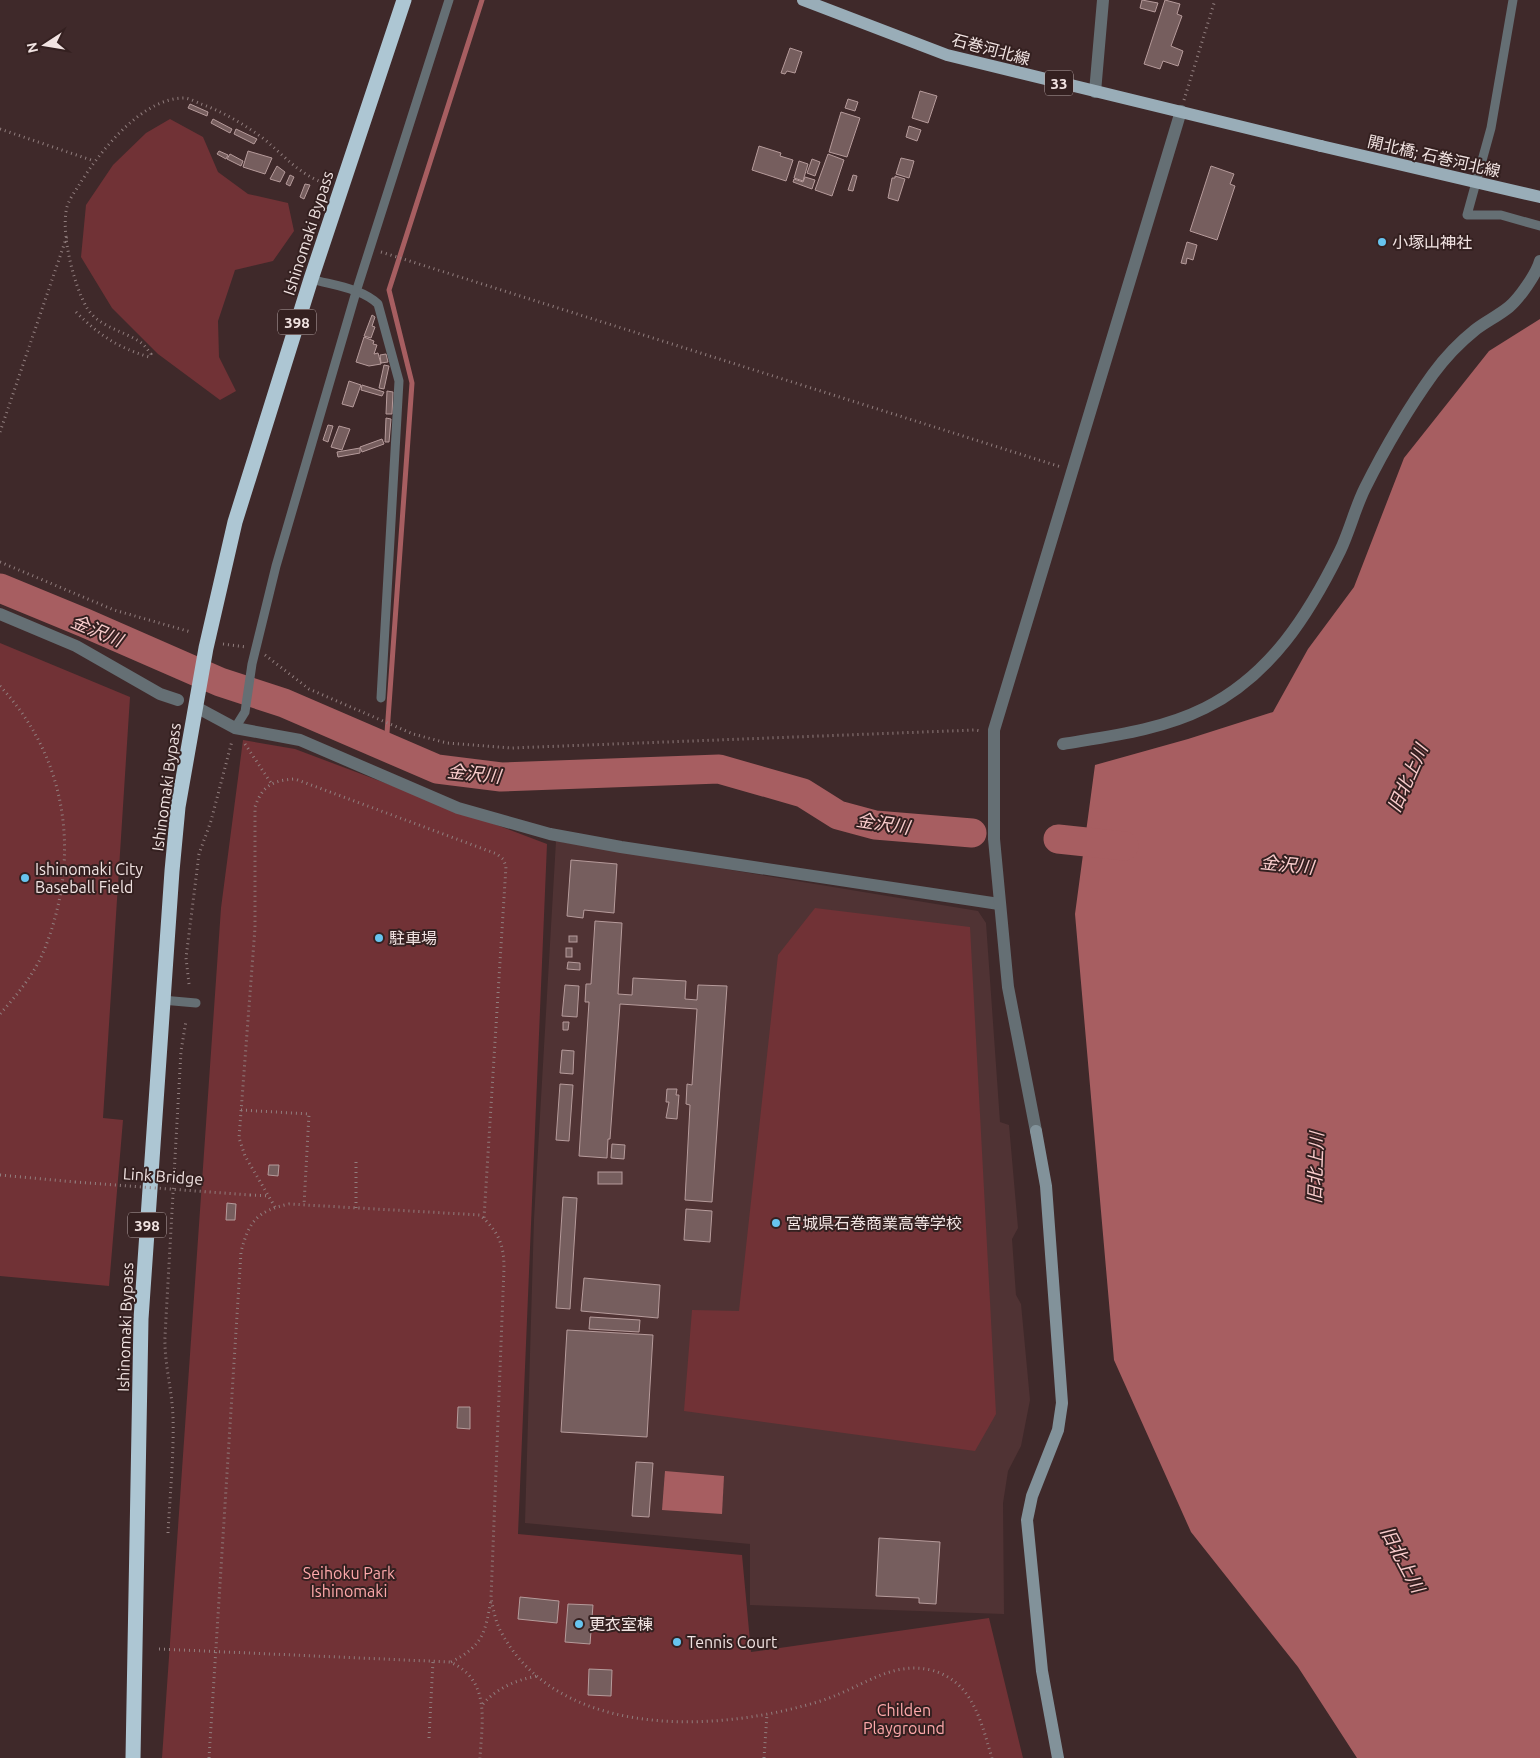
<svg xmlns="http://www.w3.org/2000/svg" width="1540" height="1758" font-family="Ubuntu,'Noto Sans JP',sans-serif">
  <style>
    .built { fill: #503334 }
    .green { fill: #713236 }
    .water { fill: #a75e61 }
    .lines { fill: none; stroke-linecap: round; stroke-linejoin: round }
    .stream { stroke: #a75e61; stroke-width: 5 }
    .river { stroke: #a75e61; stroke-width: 29 }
    .building { fill: #765e5e; stroke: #b69b9b }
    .path { stroke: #917e7e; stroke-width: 3; stroke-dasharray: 1 4; stroke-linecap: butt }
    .lane { stroke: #656f74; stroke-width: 9 }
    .street { stroke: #656f74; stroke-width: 12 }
    .secondary { stroke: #82929a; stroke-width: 12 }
    .primary { stroke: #99adb8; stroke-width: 12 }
    .highway { stroke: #adc6d3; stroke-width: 15 }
    .path-bridge { stroke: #917e7e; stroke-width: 3; stroke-dasharray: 1 4; stroke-linecap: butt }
    .primary-bridge { stroke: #99adb8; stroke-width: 12 }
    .poi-dot { fill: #67c4ef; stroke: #342020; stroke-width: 2 }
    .labels { text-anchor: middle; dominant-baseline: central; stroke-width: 4; stroke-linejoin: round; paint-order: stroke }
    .shield { fill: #342020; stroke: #b8a8a8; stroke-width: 1 }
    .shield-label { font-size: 15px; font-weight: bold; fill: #f1e3e2 }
    .street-label { font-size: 16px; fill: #f1e3e2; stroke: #342020 }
    .poi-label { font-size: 16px; fill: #f1e3e2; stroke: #342020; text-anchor: start }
    .park-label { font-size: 16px; fill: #fea9ab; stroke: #342020 }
    .water-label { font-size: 18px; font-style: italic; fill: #facdcd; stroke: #342020 }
  </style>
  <rect width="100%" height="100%" fill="#3f292a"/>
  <polygon class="built" points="556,841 978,911 986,923 1000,1122 1009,1125 1018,1228 1012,1239 1016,1295 1021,1304 1030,1400 1021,1446 1008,1471 1003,1503 1004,1614 750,1605 750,1544 525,1523 534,1219"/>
  <g class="green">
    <polygon points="170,119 203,137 218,172 248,194 288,203 294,231 273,261 235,270 218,321 219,357 236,391 220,400 158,354 112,308 81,257 86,205 113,165 146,133"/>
    <polygon points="0,643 130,697 103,1118 123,1120 109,1286 0,1276"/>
    <polygon points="243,740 295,749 547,844 518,1534 742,1555 751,1652 989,1618 1023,1758 162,1758 221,908"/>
    <polygon points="815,908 970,927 996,1414 975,1451 684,1411 692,1310 739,1311 778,955"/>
  </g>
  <g class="water">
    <polygon points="1540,319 1540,1758 1357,1758 1298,1667 1191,1532 1114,1360 1075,914 1095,765 1188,739 1273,712 1308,649 1354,587 1404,458 1489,351"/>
    <polygon points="665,1471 724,1476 722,1514 662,1510"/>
  </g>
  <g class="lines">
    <polyline class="stream" points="384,745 387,733 412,383 389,290 482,0"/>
    <g class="river">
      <polyline points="0,588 85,623 220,682 284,703 437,769 501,777 719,769 803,793 838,815 875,825 972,833"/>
      <polyline points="1058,839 1124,846"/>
    </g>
  </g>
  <g class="building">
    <polygon points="1142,0 1158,3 1155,12 1140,8"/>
    <polygon points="1165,0 1180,4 1177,14 1182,16 1171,46 1183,51 1178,66 1163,61 1160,69 1144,64"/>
    <polygon points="790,48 802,52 795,73 787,71 785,74 781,73"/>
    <polygon points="920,91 937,96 928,123 912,118"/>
    <polygon points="848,99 858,102 855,111 845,108"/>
    <polygon points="190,104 208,112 207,116 188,108"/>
    <polygon points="841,112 860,118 847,157 829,152"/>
    <polygon points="213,119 232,129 230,133 211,123"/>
    <polygon points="909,126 921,130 917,141 906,137"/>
    <polygon points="236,129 257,139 254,144 234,134"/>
    <polygon points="759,146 781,153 780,156 793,160 786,181 752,170"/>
    <polygon points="219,151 228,155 226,159 217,154"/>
    <polygon points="248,151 272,158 265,174 243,167"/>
    <polygon points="230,154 243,161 241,166 227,159"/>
    <polygon points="828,154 844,160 832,196 815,190"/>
    <polygon points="901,158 914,161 909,178 896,174"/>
    <polygon points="812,159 820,162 815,176 807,173"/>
    <polygon points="799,161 808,164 803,181 794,178"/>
    <polygon points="277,166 285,172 280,182 270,179"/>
    <polygon points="1211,166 1234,174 1230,184 1235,186 1217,240 1190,231"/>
    <polygon points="290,175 294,177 290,186 286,184"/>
    <polygon points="853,175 857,176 853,191 848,190"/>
    <polygon points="895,176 905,179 898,201 888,198 892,178 895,178"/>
    <polygon points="805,177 815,180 812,189 793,182 794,179 803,182"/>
    <polygon points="305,184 310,185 304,199 300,197"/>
    <polygon points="1187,242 1197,245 1193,260 1187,258 1186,264 1181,263"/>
    <polygon points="372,315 375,317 372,326 375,327 371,338 364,336"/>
    <polygon points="364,337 374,341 373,344 377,345 374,354 378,353 381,364 369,366 356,362"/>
    <polygon points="386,354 388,362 381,363 380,355"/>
    <polygon points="384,365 389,366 384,389 379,388"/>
    <polygon points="349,381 361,385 353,407 342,404"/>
    <polygon points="362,385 384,392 382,396 361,390"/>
    <polygon points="387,391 393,392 392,414 386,414"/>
    <polygon points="386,418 391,419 389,442 385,442"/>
    <polygon points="328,425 333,426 328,442 323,440"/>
    <polygon points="339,426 350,429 342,450 331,447"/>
    <polygon points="382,439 384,444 362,452 360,447"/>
    <polygon points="360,448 360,453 338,457 337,452"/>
    <polygon points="571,860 617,864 614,913 584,910 583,918 567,916"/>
    <polygon points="595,921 622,923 618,994 632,995 633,978 686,981 685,999 697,1000 698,985 727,986 712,1202 685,1200 690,1105 686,1104 687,1084 692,1085 697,1009 620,1004 610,1139 608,1139 607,1158 579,1156 589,1002 585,1002 586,984 591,984"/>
    <rect x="569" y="936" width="8" height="6"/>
    <rect x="566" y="948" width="6" height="9"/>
    <polygon points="568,962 580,963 580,970 567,969"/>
    <polygon points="565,985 579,986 577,1017 562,1016"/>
    <polygon points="563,1022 569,1022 568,1030 563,1030"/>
    <polygon points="562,1050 574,1051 573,1074 560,1073"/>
    <polygon points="560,1084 573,1085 569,1141 556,1140"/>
    <polygon points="667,1089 677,1089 676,1095 679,1095 677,1119 666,1118 669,1102 666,1102"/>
    <polygon points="612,1144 625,1145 624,1159 611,1158"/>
    <polygon points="269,1165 279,1165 278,1176 268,1175"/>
    <rect x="598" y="1172" width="24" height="12"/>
    <polygon points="563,1197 577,1198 570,1309 556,1308"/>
    <polygon points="227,1203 236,1204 235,1220 226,1220"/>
    <polygon points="686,1209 712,1211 710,1242 684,1240"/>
    <polygon points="584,1278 660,1285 658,1318 581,1311"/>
    <polygon points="590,1317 640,1320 639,1332 589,1329"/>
    <polygon points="567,1330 653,1335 647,1437 561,1432"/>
    <polygon points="458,1407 470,1407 470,1429 457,1428"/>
    <polygon points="636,1462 653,1463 649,1517 632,1516"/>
    <polygon points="879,1538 940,1542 936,1604 919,1603 919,1598 876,1596"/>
    <polygon points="520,1597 559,1601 557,1623 518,1619"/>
    <polygon points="568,1604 593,1605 590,1644 565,1642"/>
    <polygon points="589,1669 612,1670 611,1696 588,1695"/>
  </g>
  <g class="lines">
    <g class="path">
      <polyline points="1184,100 1215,0"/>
      <polyline points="0,129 94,161"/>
      <polyline points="381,252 1061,467"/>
      <path d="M 76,312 C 100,336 117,347 149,357 L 151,354 C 147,349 143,343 137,340 C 120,330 98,326 87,308 C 74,286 62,237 66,212 C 67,202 74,193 79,185 C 99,153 141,98 184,98 C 189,98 196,102 201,104 C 224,112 245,125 264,139 C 288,159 297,173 328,185"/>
      <polyline points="0,432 67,236"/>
      <polyline points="0,562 114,610 191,632"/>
      <polyline points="223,644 246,647"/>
      <polyline points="265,655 309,689 413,734 447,743 511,748 975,730 981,731"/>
      <path d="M 0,686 C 68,759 81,856 45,948 C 36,972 17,995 0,1014"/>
      <polyline points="245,744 271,783"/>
      <polyline points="189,984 186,958 199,854 211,821 232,741"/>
      <polyline points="241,1110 309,1114 304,1205"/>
      <polyline points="0,1175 75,1182"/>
      <polyline points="250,1195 269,1196"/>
      <path d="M 275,1207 L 245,1156 L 239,1138 L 255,928 L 255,807 C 262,786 273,780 295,779 L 497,854 L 503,859 L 506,866 L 484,1218"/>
      <polyline points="356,1208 356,1158"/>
      <path d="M 168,1533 C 170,1495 174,1455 173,1417 C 172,1389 164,1363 165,1336 L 181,1051 L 186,1021"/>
      <path d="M 159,1649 L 450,1662 C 491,1680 482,1721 480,1758"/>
      <path d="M 451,1662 C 483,1646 485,1633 491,1600"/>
      <path d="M 483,1704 C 497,1688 516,1680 537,1676"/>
      <polyline points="429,1738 433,1661"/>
      <path d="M 209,1758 L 241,1252 C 249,1221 257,1211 289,1204 L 480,1215 C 498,1231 504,1244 504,1268 L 491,1598 C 493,1608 495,1619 499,1628 C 553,1736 703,1733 803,1706 C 815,1703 828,1699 839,1694 C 870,1681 896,1662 931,1670 C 973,1681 981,1722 992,1758"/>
      <polyline points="764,1758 767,1714"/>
    </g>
    <g class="lane">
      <polyline points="1513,0 1491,128 1467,215 1501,215 1540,226"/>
      <path d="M 311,279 C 331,285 362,288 378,304 L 399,381 L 381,698"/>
      <polyline points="235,728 245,712 252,664 276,566 356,292 449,0"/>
      <polyline points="162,1000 196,1003"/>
    </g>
    <g class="street">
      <polyline points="1095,92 1103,0"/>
      <polyline points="0,614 76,646 160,694 178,700"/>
      <polyline points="196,707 235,728 300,740 458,808 550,834 621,847 999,904"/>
      <path d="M 1063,744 C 1111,736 1161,730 1205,708 C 1271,675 1309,614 1340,551 C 1350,530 1355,508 1365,488 C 1385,448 1407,410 1433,374 C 1444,359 1460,342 1475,330 C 1485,322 1498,316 1509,307 C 1519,299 1537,273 1540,261"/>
      <polyline points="1036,1131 1008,987 994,839 994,730 1181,111"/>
    </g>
    <polyline class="secondary" points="1036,1131 1046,1186 1062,1403 1058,1430 1032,1496 1027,1520 1042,1671 1058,1758"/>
    <polyline class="primary" points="803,0 947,55 1321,146"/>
    <polyline class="highway" points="133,1758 141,1319 172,871 178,807 206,648 235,522 311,279 404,0"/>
    <polyline class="path-bridge" points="75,1182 250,1195"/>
    <polyline class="primary-bridge" points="1321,146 1540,197"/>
  </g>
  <g class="poi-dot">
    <circle cx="1382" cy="242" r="5"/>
    <circle cx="25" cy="878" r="5"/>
    <circle cx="379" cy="938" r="5"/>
    <circle cx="776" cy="1223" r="5"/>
    <circle cx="579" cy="1624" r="5"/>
    <circle cx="677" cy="1642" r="5"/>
  </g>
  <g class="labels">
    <g class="shield">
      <rect x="1045" y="70.5" width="28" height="25" rx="4"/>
      <rect x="278" y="309.5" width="38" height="25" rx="4"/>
      <rect x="128" y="1212.5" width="38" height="25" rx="4"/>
    </g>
    <g class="shield-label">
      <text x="1059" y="83">33</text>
      <text x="297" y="322">398</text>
      <text x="147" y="1225">398</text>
    </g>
    <g class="street-label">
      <text transform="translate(991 49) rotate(15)">石巻河北線</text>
      <text transform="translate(1434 156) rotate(13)">開北橋; 石巻河北線</text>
      <text transform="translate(308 233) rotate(-72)">Ishinomaki Bypass</text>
      <text transform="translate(166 787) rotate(-82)">Ishinomaki Bypass</text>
      <text transform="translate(163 1176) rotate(4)">Link Bridge</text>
      <text transform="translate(125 1327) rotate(-88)">Ishinomaki Bypass</text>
    </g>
    <g class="poi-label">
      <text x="1392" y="242">小塚山神社</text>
      <text x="35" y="869">Ishinomaki City<tspan x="35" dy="18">Baseball Field</tspan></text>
      <text x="389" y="938">駐車場</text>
      <text x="786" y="1223">宮城県石巻商業高等学校</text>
      <text x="589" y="1624">更衣室棟</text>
      <text x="687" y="1642">Tennis Court</text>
    </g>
    <g class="park-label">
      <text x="349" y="1573">Seihoku Park<tspan x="349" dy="18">Ishinomaki</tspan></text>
      <text x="904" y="1710">Childen<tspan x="904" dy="18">Playground</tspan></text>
    </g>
    <g class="water-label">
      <text transform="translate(97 630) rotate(23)">金沢川</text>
      <text transform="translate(474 773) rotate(6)">金沢川</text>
      <text transform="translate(1407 778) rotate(-66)">旧北上川</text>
      <text transform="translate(883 823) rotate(9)">金沢川</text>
      <text transform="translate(1287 864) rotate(6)">金沢川</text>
      <text transform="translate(1315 1168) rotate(-88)">旧北上川</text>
      <text transform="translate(1403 1559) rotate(62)">旧北上川</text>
    </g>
  </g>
  <g transform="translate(45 45) rotate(258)" stroke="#342020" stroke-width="4" paint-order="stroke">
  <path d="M0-4L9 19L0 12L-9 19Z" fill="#f1e3e2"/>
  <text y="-8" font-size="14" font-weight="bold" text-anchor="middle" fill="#f1e3e2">N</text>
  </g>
</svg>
